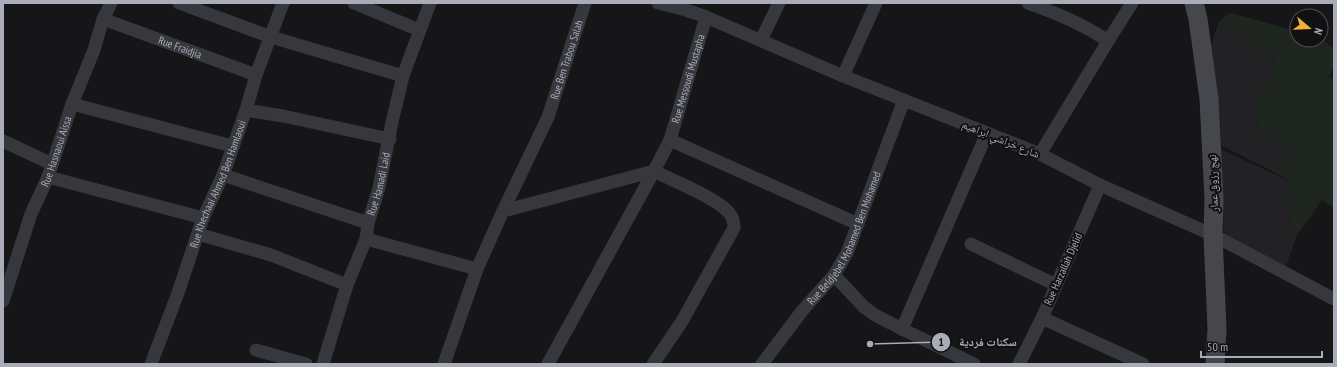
<svg xmlns="http://www.w3.org/2000/svg" width="1337" height="367" font-family="'PT Sans Narrow','Noto Naskh Arabic',sans-serif">
  <style>
    .built { fill: #222225 }
    .green { fill: #1e261f }
    .lines { fill: none; stroke-linecap: round; stroke-linejoin: round }
    .minor { stroke: #37383d; stroke-width: 13 }
    .secondary { stroke: #45474d; stroke-width: 19 }
    .labels { text-anchor: middle; dominant-baseline: central; stroke-width: 4; stroke-linejoin: round; paint-order: stroke }
    .street-label { font-size: 11px; fill: #a8adb8; stroke: #111113 }
    .leader { fill: none; stroke: #a8adb8; stroke-width: 1.5 }
    .callout-dot { fill: #a8adb8; stroke: #111113; stroke-width: 1.5 }
    .mark-label { font-size: 12px; text-anchor: middle; font-weight: bold; fill: #111 }
    .callout-label { font-size: 12px; text-anchor: middle; font-weight: bold; fill: #a8adb8; stroke: #111113; stroke-width: 4; stroke-linejoin: round; paint-order: stroke }
  </style>
  <rect width="100%" height="100%" fill="#161618"/>
  <g class="built">
    <polygon points="1219,21 1275,58 1258,129 1299,155 1286,152 1276,173 1221,145 1220,114 1215,113 1209,52"/>
    <polygon points="1220,149 1290,181 1295,204 1286,230 1297,235 1285,269 1224,235"/>
  </g>
  <polygon class="green" points="1230,13 1272,24 1297,32 1297,40 1321,40 1321,38 1334,49 1334,66 1329,77 1334,80 1334,208 1322,200 1297,235 1286,230 1295,204 1286,201 1290,181 1276,173 1286,152 1297,154 1258,129 1260,122 1251,118 1270,75 1275,58 1219,21"/>
  <g class="lines">
    <g class="minor">
      <polyline points="179,3 271,37 403,76"/>
      <polyline points="354,3 419,30"/>
      <polyline points="658,3 686,10 706,17 843,76 1040,154 1100,185 1213,235 1334,299"/>
      <path d="M 1028,3 C 1057,13 1083,24 1108,41"/>
      <path id="s1" d="M 103,19 L 256,75"/>
      <polyline points="761,40 779,3"/>
      <polyline points="843,76 876,3"/>
      <polyline points="72,104 232,146"/>
      <polyline points="246,110 283,116 390,139"/>
      <polyline points="670,140 858,224"/>
      <polyline points="3,141 52,164"/>
      <polyline points="1040,154 1108,41 1132,3"/>
      <polyline points="223,175 368,223"/>
      <polyline points="48,177 203,218"/>
      <polyline points="1100,185 1042,318 1143,364"/>
      <path d="M 503,211 L 654,171 C 673,181 718,198 730,214 C 733,218 734,222 734,228 L 681,323 L 653,364"/>
      <polyline points="198,234 271,255 347,285"/>
      <polyline points="366,239 477,269 444,364"/>
      <polyline points="971,244 1056,285"/>
      <path id="s2" d="M 477,269 L 503,211 L 548,117 L 585,3"/>
      <polyline points="834,275 864,307 875,315 902,329 974,364"/>
      <path id="s3" d="M 3,301 L 31,214 L 48,177 L 72,104 L 94,50 L 103,19 L 111,3"/>
      <polyline points="902,329 987,133"/>
      <polyline points="256,350 306,364"/>
      <path id="s4" d="M 151,364 L 178,293 L 203,218 L 223,175 L 246,110 L 256,75 L 283,3"/>
      <path id="s5" d="M 323,364 L 347,285 L 366,239 L 368,223 L 379,188 L 392,122 L 403,76 L 430,3"/>
      <path id="s6" d="M 548,364 L 654,171 L 670,140 L 706,17"/>
      <path id="s7" d="M 762,364 L 802,311 L 834,275 L 847,253 L 904,100"/>
      <polyline points="1019,364 1042,318"/>
    </g>
    <polyline class="secondary" points="1194,3 1198,19 1209,99 1214,199 1213,235 1217,329 1215,364"/>
  </g>
  <g class="labels">
    <g class="street-label">
      <text stroke="none"><textPath href="#s1" startOffset="82">Rue Fraidjia</textPath></text>
      <text stroke="none"><textPath href="#s2" startOffset="228">Rue Ben Trabou Salah</textPath></text>
      <text stroke="none"><textPath href="#s6" startOffset="319">Rue Messoudi Mustapha</textPath></text>
      <text transform="translate(1001 139) rotate(22)">شارع خراشي ابراهيم</text>
      <text stroke="none"><textPath href="#s3" startOffset="159">Rue Hasnaoui Aissa</textPath></text>
      <text transform="translate(1213 183) rotate(-92)">نهج رزوق عمار</text>
      <text stroke="none"><textPath href="#s4" startOffset="192">Rue Khechaai Ahmed Ben Hamlaoui</textPath></text>
      <text stroke="none"><textPath href="#s5" startOffset="189">Rue Hamadi Laid</textPath></text>
      <text stroke="none"><textPath href="#s7" startOffset="152">Rue Beldjebel Mohamed Ben Mohamed</textPath></text>
      <text transform="translate(1063 269) rotate(-66)">Rue Harzallah Djelid</text>
    </g>
  </g>
  <path class="leader" d="M870 344L941 342"/>
  <g class="callout-dot">
    <circle cx="870" cy="344" r="4"/>
    <circle cx="941" cy="342" r="10"/>
  </g>
  <g class="mark-label">
    <text x="941" y="346">1</text>
  </g>
  <g class="callout-label">
    <text x="988" y="346">سكنات فردية</text>
  </g>
  <rect width="1337" height="367" fill="none" stroke="#a8adb8" stroke-width="8"/>
  <g transform="translate(1309 28) rotate(109)"><circle r="19" fill="#111113" stroke="#4d4f55"/>
  <path d="M0-3L7 15L0 10L-7 15Z" fill="#f2b134"/>
  <text y="-6" font-size="11" font-weight="bold" text-anchor="middle" fill="#a8adb8">N</text>
  </g>
  <path d="M1201 351v6h121v-6" fill="none" stroke="#a8adb8" stroke-width="2"/>
  <text x="1207" y="351" font-size="12" fill="#a8adb8" stroke="#111113" stroke-width="3" paint-order="stroke">50 m</text>
</svg>
